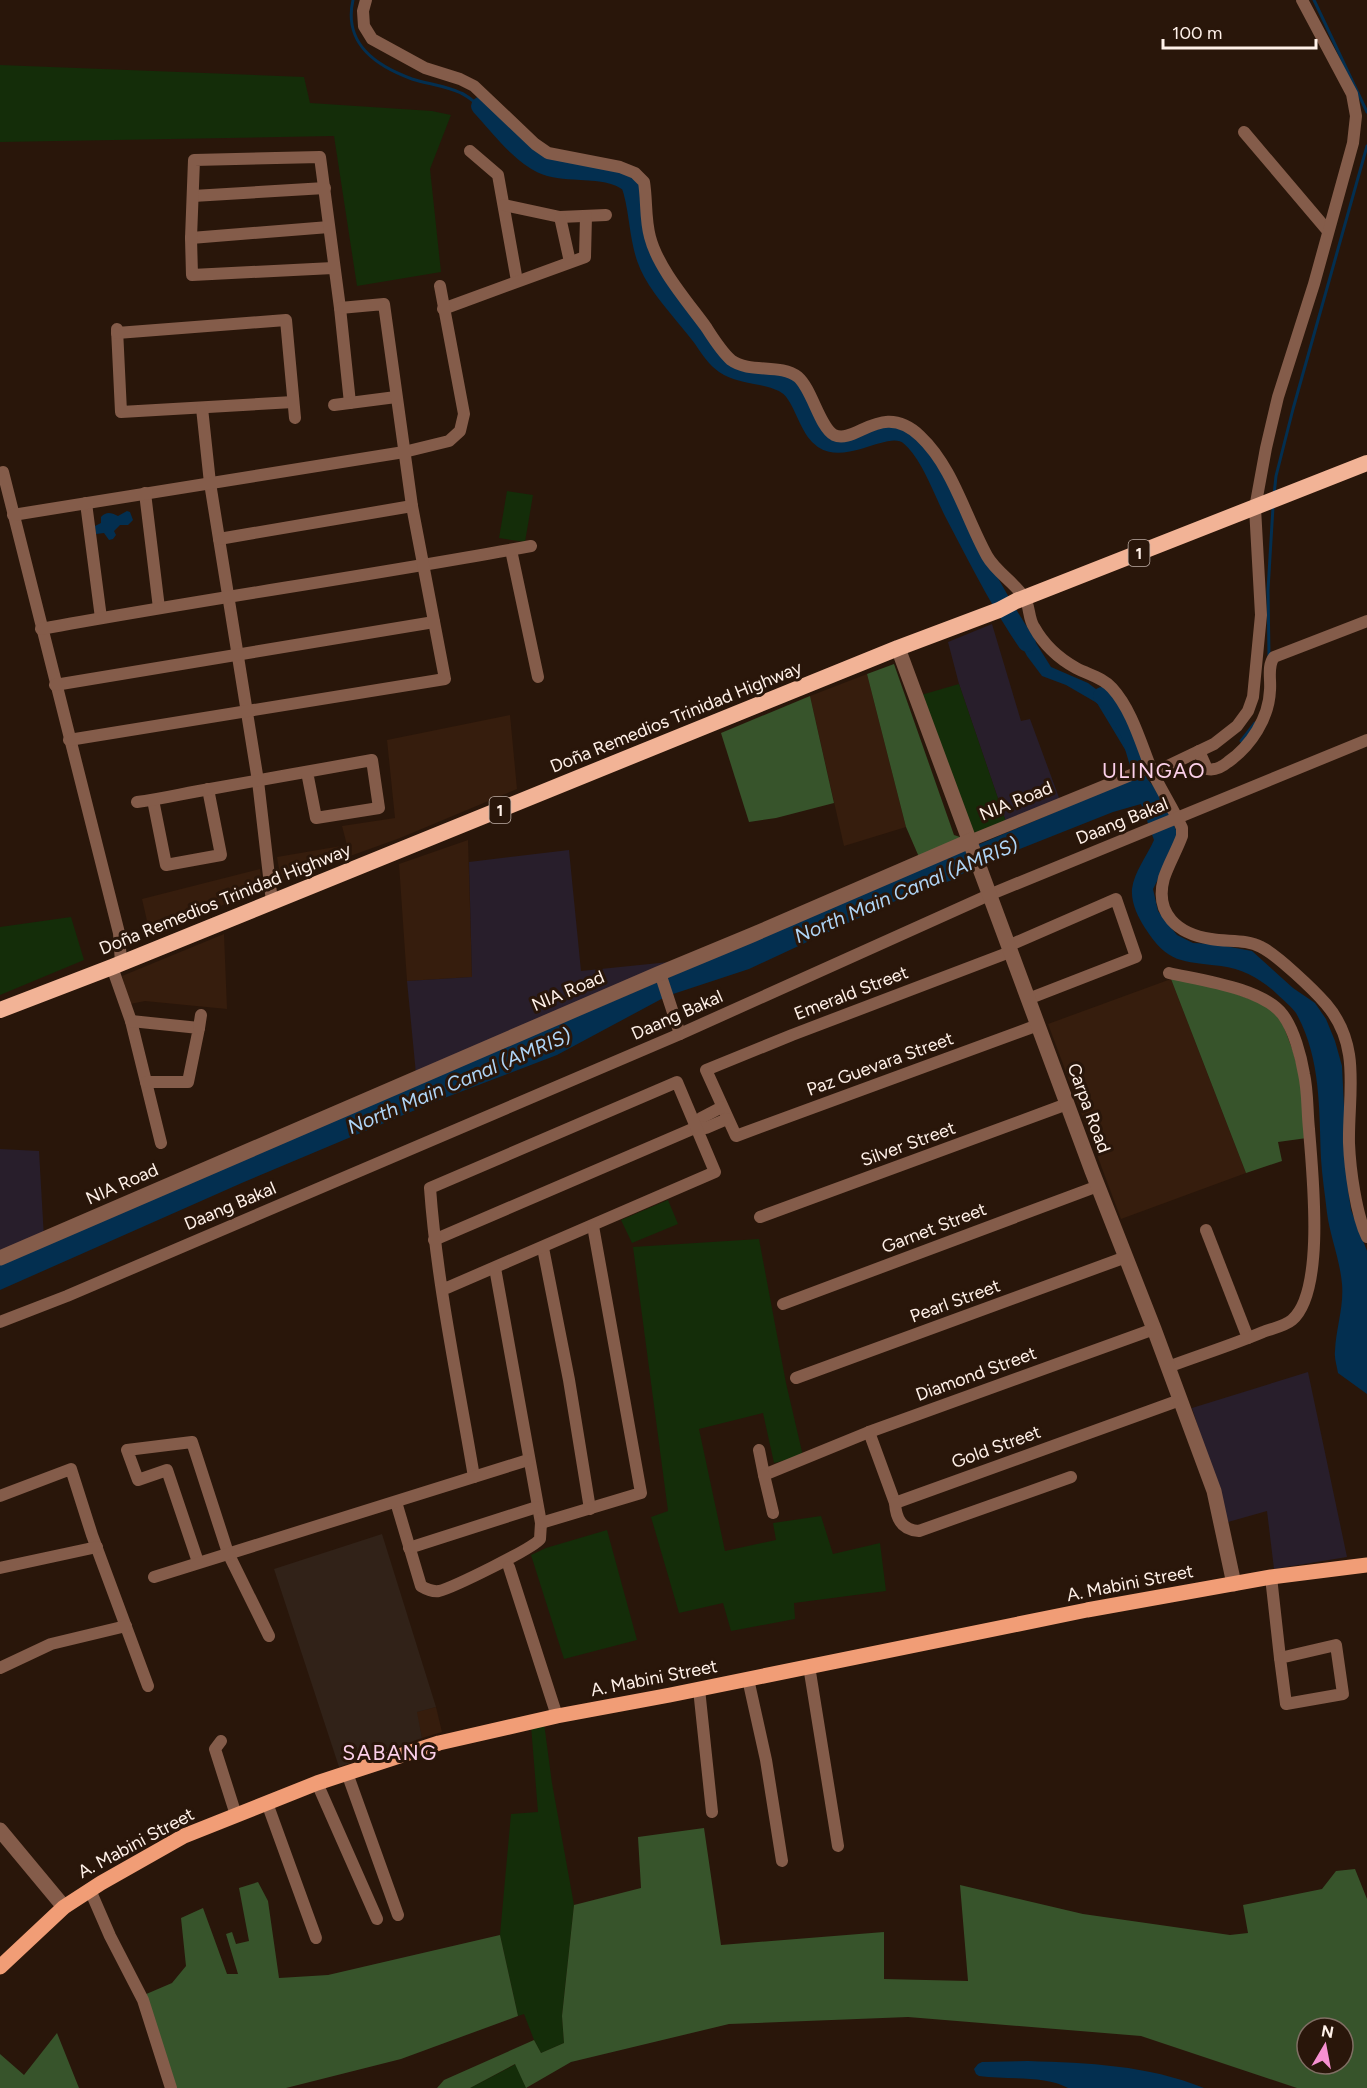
<svg xmlns="http://www.w3.org/2000/svg" width="1367" height="2088" font-family="Figtree,sans-serif">
  <style>
    .built { fill: #361d0d }
    .industrial { fill: #281e2b }
    .education { fill: #312218 }
    .green { fill: #142d09 }
    .forest { fill: #37542b; fill-rule: evenodd }
    .water { fill: #032f50 }
    .lines { fill: none; stroke-linecap: round; stroke-linejoin: round }
    .stream { stroke: #032f50; stroke-width: 3 }
    .river { stroke: #032f50; stroke-width: 18 }
    .minor { stroke: #845c4a; stroke-width: 12 }
    .tertiary { stroke: #845c4a; stroke-width: 15 }
    .primary { stroke: #f19d76; stroke-width: 15 }
    .trunk { stroke: #f2b396; stroke-width: 16 }
    .labels { text-anchor: middle; dominant-baseline: central; stroke-width: 6; stroke-linejoin: round; paint-order: stroke }
    .shield { fill: #29160a; stroke: #bfafa6; stroke-width: 1.5 }
    .shield-label { font-size: 16px; font-weight: bold; fill: #fff1e9 }
    .street-label { font-size: 18px; fill: #fff1e9; stroke: #29160a }
    .water-label { font-size: 20px; font-style: italic; fill: #afd5f7; stroke: #29160a }
    .quarter-label { font-size: 21px; letter-spacing: 1.5px; fill: #fcd0ea; stroke: #29160a }
  </style>
  <rect width="100%" height="100%" fill="#29160a"/>
  <g class="built">
    <polygon points="867,674 906,827 844,846 810,696"/>
    <polygon points="510,715 517,789 400,838 281,881 277,857 347,845 342,826 395,818 387,740"/>
    <polygon points="468,840 472,977 407,981 399,864"/>
    <polygon points="260,869 263,889 150,934 142,899"/>
    <polygon points="224,934 227,1009 145,1001 130,1004 122,976"/>
    <polygon points="1171,979 1246,1173 1121,1219 1048,1024"/>
    <polygon points="436,1707 442,1732 422,1738 416,1712"/>
  </g>
  <g class="industrial">
    <polygon points="992,624 1021,721 1030,719 1061,803 1006,822 959,684 948,642"/>
    <polygon points="569,850 581,971 669,962 416,1074 407,981 472,977 469,862"/>
    <polygon points="0,1149 39,1151 44,1238 0,1255"/>
    <polygon points="1308,1372 1347,1557 1274,1569 1267,1511 1228,1522 1192,1408"/>
  </g>
  <polygon class="education" points="382,1534 436,1707 417,1712 422,1738 339,1767 274,1569"/>
  <g class="green">
    <polygon points="0,65 304,77 310,103 432,111 451,115 430,169 441,272 357,286 334,136 0,142"/>
    <polygon points="507,491 533,495 525,542 499,538"/>
    <polygon points="959,684 1006,822 975,835 921,695"/>
    <polygon points="71,917 84,960 0,995 0,927"/>
    <polygon points="668,1200 678,1224 632,1243 621,1220"/>
    <polygon points="759,1239 786,1383 803,1456 774,1463 763,1413 699,1429 725,1551 776,1540 773,1523 821,1516 833,1554 880,1543 886,1591 794,1603 795,1619 731,1631 723,1603 679,1613 651,1517 668,1511 633,1247"/>
    <polygon points="607,1530 637,1640 564,1659 531,1555 546,1548"/>
    <polygon points="544,1723 552,1783 574,1905 562,2016 564,2043 541,2053 534,2040 524,2014 518,2016 500,1935 511,1814 538,1812 531,1726"/>
    <polygon points="516,2064 526,2088 470,2088"/>
  </g>
  <g class="forest">
    <polygon points="894,664 954,835 960,837 961,840 919,857 906,827 867,674"/>
    <polygon points="810,696 834,803 776,818 749,822 721,733"/>
    <polygon points="1179,973 1277,1009 1293,1051 1306,1100 1307,1138 1278,1142 1282,1161 1246,1173 1171,979"/>
    <path d="M 704,1828 L 721,1945 L 884,1932 L 884,1979 L 968,1981 L 960,1885 L 1083,1914 L 1230,1935 L 1248,1933 L 1243,1905 L 1322,1889 L 1336,1871 L 1355,1869 L 1367,1899 L 1367,2088 L 1297,2088 L 1141,2036 L 908,2017 L 729,2024 L 571,2062 L 526,2088 L 515,2064 L 470,2088 L 437,2088 L 444,2080 L 534,2040 L 541,2053 L 564,2043 L 562,2016 L 574,1905 L 641,1888 L 638,1837 ZM 1307,2028 L 1343,2028 L 1343,2064 L 1307,2064 Z"/>
    <polygon points="258,1882 268,1901 279,1978 328,1975 500,1935 518,2016 401,2059 286,2088 168,2088 137,1998 172,1983 186,1966 181,1918 203,1908 227,1974 238,1974 226,1934 232,1932 236,1944 249,1941 239,1888"/>
    <polygon points="57,2033 79,2088 0,2088 0,2054 24,2075"/>
  </g>
  <g class="water">
    <path d="M 127,511 L 130,512 L 133,520 L 128,525 L 120,525 L 114,531 L 116,535 L 113,539 L 109,540 L 104,533 L 96,534 L 95,526 L 101,523 L 101,517 C 107,511 111,513 118,516 Z"/>
    <path d="M 1021,619 L 1051,667 L 1088,683 L 1109,699 L 1136,753 L 1143,774 L 1154,787 L 1171,818 L 1176,830 L 1176,839 L 1172,852 L 1153,889 L 1158,911 L 1177,935 L 1193,943 L 1214,944 L 1252,951 L 1293,988 L 1315,1003 L 1326,1019 L 1335,1041 L 1342,1066 L 1348,1189 L 1351,1210 L 1367,1251 L 1367,1394 L 1338,1373 C 1337,1366 1334,1358 1335,1351 C 1336,1328 1344,1307 1342,1284 C 1340,1260 1330,1236 1327,1213 C 1325,1195 1322,1176 1321,1159 C 1319,1108 1321,1058 1296,1013 C 1291,1006 1283,1000 1277,994 C 1261,979 1243,969 1221,966 C 1182,961 1168,964 1145,928 C 1138,917 1131,903 1132,889 C 1134,872 1147,856 1154,840 L 1141,804 L 1113,812 L 972,868 L 952,880 L 893,902 L 749,969 L 667,996 L 557,1055 L 439,1100 L 244,1182 L 0,1290 L 0,1263 L 1137,777 L 1135,766 L 1097,703 L 1066,685 L 1042,676 L 1027,656 L 1010,623 Z"/>
    <path d="M 1028,2061 C 1089,2063 1147,2065 1204,2088 L 1068,2088 C 1045,2075 1006,2080 979,2076 L 976,2074 L 974,2069 L 978,2064 L 982,2062 Z"/>
  </g>
  <g class="lines">
    <g class="stream">
      <path d="M 353,0 C 343,44 376,66 412,79 C 428,84 446,86 461,93 C 468,96 474,102 480,106"/>
      <polyline points="1314,0 1367,112"/>
      <polyline points="1274,495 1276,476 1293,409 1367,146"/>
      <polyline points="1269,656 1268,590 1273,507"/>
      <polyline points="1241,741 1255,723"/>
    </g>
    <g class="river">
      <path d="M 480,106 C 497,124 519,154 541,164 C 568,177 606,164 630,184 C 639,208 637,235 646,259 C 655,286 684,314 701,337 C 707,345 713,356 721,362 C 739,378 770,372 789,387 C 806,401 807,437 831,443 C 855,449 891,420 910,437 C 929,453 942,490 953,512 C 976,556 999,602 1027,643"/>
      <polyline points="1102,696 1107,699 1129,731 1141,771"/>
    </g>
    <g class="minor">
      <path d="M 366,0 L 363,11 L 364,26 L 372,39 L 425,68 L 460,79 L 474,86 L 535,144 L 548,153 L 620,167 L 635,173 L 644,182 C 647,200 645,219 650,237 C 658,268 687,301 706,327 C 713,338 721,351 731,360 C 750,374 780,363 798,377 C 812,389 820,428 834,435 C 856,445 882,400 920,436 C 953,467 965,516 987,556 C 996,572 1014,582 1024,597 C 1030,605 1028,618 1034,627 C 1044,645 1058,658 1076,668 C 1089,675 1102,677 1112,688 C 1132,710 1141,744 1152,771 C 1161,790 1173,808 1182,828 L 1182,836 C 1177,850 1169,863 1164,878 C 1154,914 1178,934 1211,939 C 1227,942 1247,939 1261,947 C 1276,954 1314,990 1326,1004 C 1362,1046 1348,1094 1349,1143 C 1350,1169 1356,1214 1367,1237"/>
      <polyline points="1244,132 1328,231"/>
      <polyline points="470,151 498,175 517,281"/>
      <polyline points="193,196 325,188"/>
      <polyline points="504,205 560,217 606,215"/>
      <polyline points="560,217 570,262"/>
      <polyline points="191,238 329,227"/>
      <polyline points="333,268 192,275 191,238 194,160 320,157 340,308 350,403"/>
      <polyline points="443,309 585,257 586,216"/>
      <polyline points="117,329 121,412 293,402"/>
      <polyline points="117,333 286,320 295,418"/>
      <polyline points="334,405 396,397"/>
      <polyline points="202,408 210,483 258,781 272,902"/>
      <polyline points="3,472 119,933 121,963"/>
      <polyline points="145,493 159,608"/>
      <polyline points="86,503 101,618"/>
      <polyline points="13,515 404,452 449,441 460,431 464,414 440,286"/>
      <polyline points="219,539 412,506"/>
      <polyline points="511,550 538,677"/>
      <path d="M 41,629 C 204,599 368,576 531,546"/>
      <polyline points="55,685 434,622"/>
      <polyline points="69,740 445,679 412,506 384,304 340,308"/>
      <path d="M 1199,751 L 1207,769 C 1215,771 1222,767 1228,762 C 1251,746 1269,718 1270,690 C 1271,679 1267,666 1274,657 L 1367,621"/>
      <polyline points="153,800 166,865 221,855 208,789"/>
      <path d="M 137,802 C 162,799 185,793 210,789 C 264,779 318,770 372,760 L 379,808 L 316,818 L 307,772"/>
      <polyline points="972,840 1148,768 1153,773 1214,744 1237,726 1248,711 1253,697 1261,615 1255,508 1266,448 1278,397 1314,284 1353,143 1356,116 1352,94 1302,0"/>
      <polyline points="1008,946 1116,899 1136,957 1028,999"/>
      <polyline points="1010,952 792,1035 706,1070 736,1136 1038,1025"/>
      <polyline points="112,967 131,1021 161,1143"/>
      <polyline points="660,973 680,1034"/>
      <polyline points="131,1021 199,1028 188,1082 146,1082"/>
      <polyline points="199,1028 201,1015"/>
      <polyline points="697,1127 701,1118 722,1107"/>
      <polyline points="760,1217 1067,1104"/>
      <polyline points="1206,1230 1248,1338"/>
      <polyline points="434,1240 697,1127 706,1128 727,1119"/>
      <polyline points="543,1248 569,1380 590,1509"/>
      <path d="M 442,1290 L 715,1172 L 677,1082 L 430,1188 C 437,1285 458,1381 474,1477"/>
      <polyline points="783,1304 1098,1186"/>
      <polyline points="0,1322 67,1296 680,1034 989,895 1367,740"/>
      <path d="M 1168,1367 C 1200,1355 1232,1345 1263,1332 C 1271,1329 1285,1326 1292,1320 C 1326,1291 1312,1171 1309,1129 C 1307,1111 1308,1092 1304,1074 C 1301,1056 1294,1030 1283,1015 C 1263,988 1200,980 1169,973"/>
      <polyline points="796,1378 1126,1257"/>
      <polyline points="869,1432 895,1503 1180,1400"/>
      <polyline points="759,1450 764,1475 869,1432 1154,1329"/>
      <polyline points="764,1475 773,1513"/>
      <polyline points="0,1496 71,1469 92,1535 148,1686"/>
      <path d="M 396,1502 L 421,1586 C 426,1589 432,1592 439,1591 C 452,1588 534,1548 540,1539 L 541,1523 L 495,1268"/>
      <path d="M 895,1503 C 896,1519 902,1530 919,1531 L 1071,1477"/>
      <polyline points="541,1523 641,1493 593,1226"/>
      <polyline points="409,1548 537,1507"/>
      <polyline points="198,1562 167,1470 138,1480 127,1450 192,1442 228,1553 269,1636"/>
      <polyline points="509,1567 557,1716"/>
      <polyline points="0,1568 97,1547"/>
      <polyline points="154,1577 528,1460"/>
      <polyline points="1271,1577 1280,1658"/>
      <polygon points="1336,1645 1343,1694 1286,1704 1280,1658"/>
      <polyline points="809,1666 838,1846"/>
      <polyline points="0,1668 51,1644 126,1626"/>
      <polyline points="748,1679 766,1760 782,1861"/>
      <polyline points="699,1689 712,1812"/>
      <polyline points="221,1741 215,1749 236,1815"/>
      <polyline points="347,1773 398,1915"/>
      <polyline points="317,1783 377,1919"/>
      <polyline points="267,1803 316,1938"/>
      <polyline points="90,1890 110,1936 143,2000 171,2088"/>
    </g>
    <g class="tertiary">
      <polyline points="898,648 1092,1171 1154,1329 1214,1491 1234,1584"/>
      <polyline points="0,1258 658,974 752,935 972,840"/>
      <polyline points="0,1830 64,1907"/>
    </g>
    <polyline class="primary" points="0,1967 64,1907 101,1883 184,1836 317,1783 439,1743 557,1716 670,1695 1087,1610 1271,1577 1367,1565"/>
    <polyline class="trunk" points="0,1010 112,967 898,648 999,610 1016,601 1367,463"/>
  </g>
  <g class="labels">
    <g class="shield">
      <rect x="1128.5" y="540" width="21" height="26" rx="4.5"/>
      <rect x="489.5" y="797" width="21" height="26" rx="4.5"/>
    </g>
    <g class="shield-label">
      <text x="1139" y="553">1</text>
      <text x="500" y="810">1</text>
    </g>
    <g class="street-label">
      <text transform="translate(676 717) rotate(-22)">Doña Remedios Trinidad Highway</text>
      <text transform="translate(1016 801) rotate(-22)">NIA Road</text>
      <text transform="translate(1122 821) rotate(-22)">Daang Bakal</text>
      <text transform="translate(225 899) rotate(-22)">Doña Remedios Trinidad Highway</text>
      <text transform="translate(568 991) rotate(-23)">NIA Road</text>
      <text transform="translate(851 993) rotate(-21)">Emerald Street</text>
      <text transform="translate(677 1015) rotate(-24)">Daang Bakal</text>
      <text transform="translate(880 1064) rotate(-20)">Paz Guevara Street</text>
      <text transform="translate(1089 1108) rotate(70)">Carpa Road</text>
      <text transform="translate(908 1144) rotate(-20)">Silver Street</text>
      <text transform="translate(122 1184) rotate(-24)">NIA Road</text>
      <text transform="translate(230 1206) rotate(-23)">Daang Bakal</text>
      <text transform="translate(934 1228) rotate(-21)">Garnet Street</text>
      <text transform="translate(955 1301) rotate(-20)">Pearl Street</text>
      <text transform="translate(976 1374) rotate(-20)">Diamond Street</text>
      <text transform="translate(996 1447) rotate(-20)">Gold Street</text>
      <text transform="translate(1130 1583) rotate(-11)">A. Mabini Street</text>
      <text transform="translate(654 1678) rotate(-11)">A. Mabini Street</text>
      <text transform="translate(136 1843) rotate(-28)">A. Mabini Street</text>
    </g>
    <g class="water-label">
      <text transform="translate(906 890) rotate(-23)">North Main Canal (AMRIS)</text>
      <text transform="translate(459 1081) rotate(-23)">North Main Canal (AMRIS)</text>
    </g>
    <g class="quarter-label">
      <text x="1154" y="770">ULINGAO</text>
      <text x="390" y="1752">SABANG</text>
    </g>
  </g>
  <g transform="translate(1325 2046) rotate(10)"><circle r="28" fill="#29160a" stroke="#7f6e63" stroke-width="1.5"/>
  <path d="M0-4.5L10 22L0 15L-10 22Z" fill="#f690d1"/>
  <text y="-9" font-size="16" font-weight="bold" text-anchor="middle" fill="#fff1e9">N</text>
  </g>
  <path d="M1163 39v9h153v-9" fill="none" stroke="#fff1e9" stroke-width="3"/>
  <text x="1172" y="39" font-size="18" fill="#fff1e9" stroke="#29160a" stroke-width="4.5" paint-order="stroke">100 m</text>
</svg>
